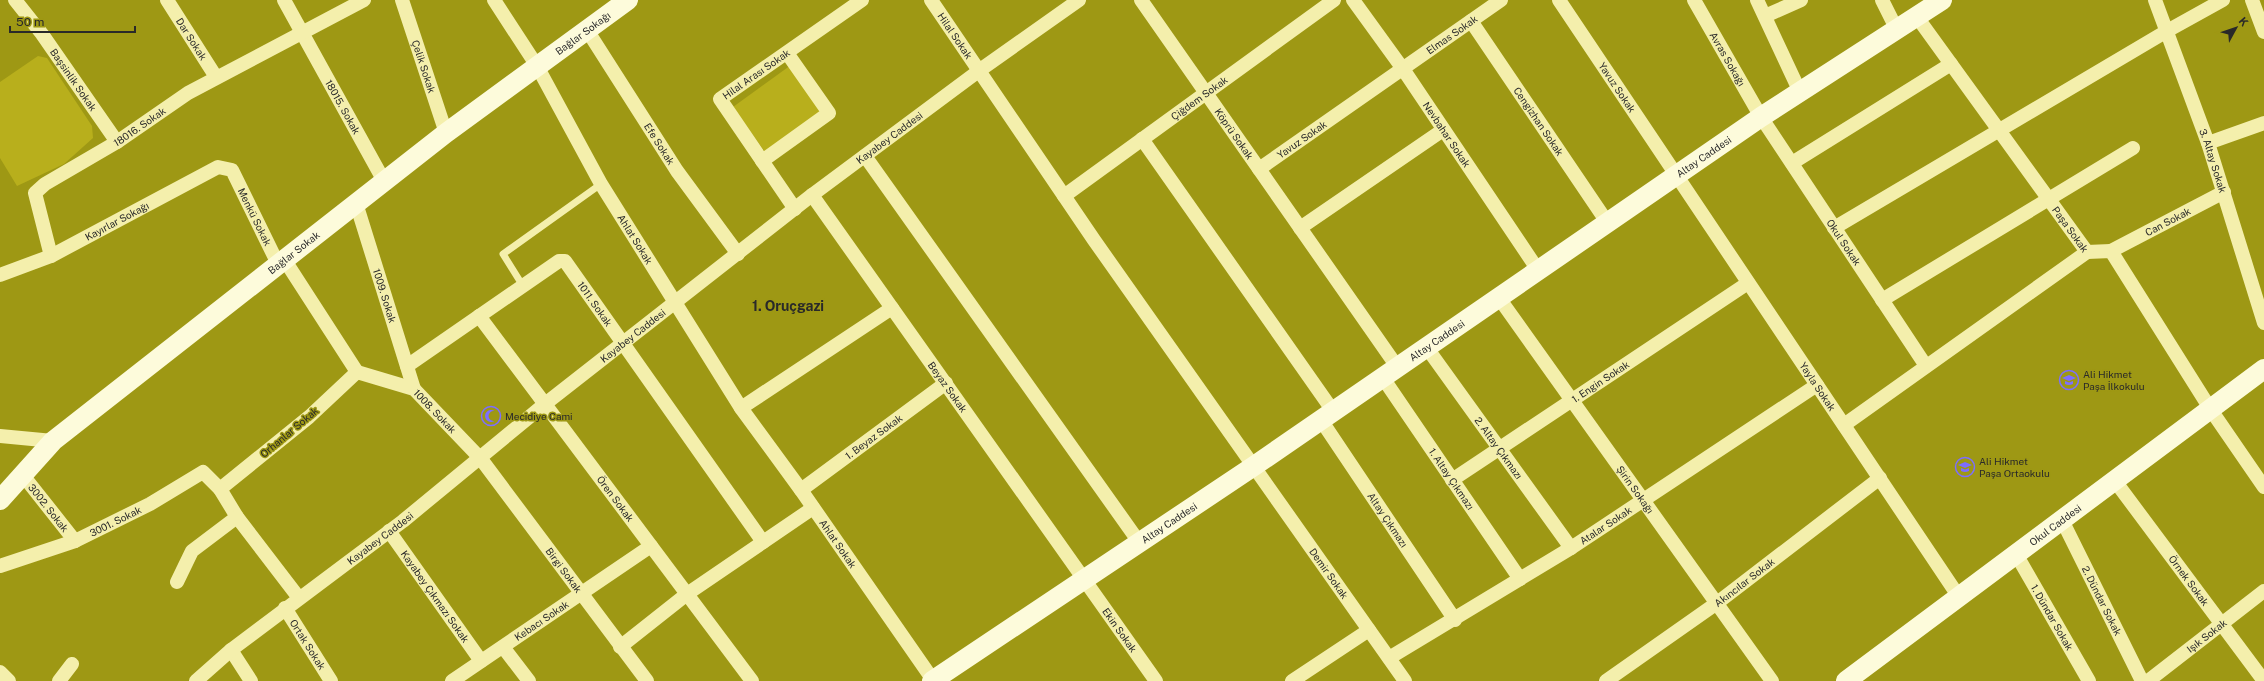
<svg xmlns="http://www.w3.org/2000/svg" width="2264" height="681" font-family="'Public Sans',sans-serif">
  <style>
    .green { fill: #b8af1c }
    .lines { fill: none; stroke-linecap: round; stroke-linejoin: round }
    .service { stroke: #f4efac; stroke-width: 7 }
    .minor { stroke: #f4efac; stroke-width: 14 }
    .secondary { stroke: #fdfbdb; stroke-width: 20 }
    .labels { text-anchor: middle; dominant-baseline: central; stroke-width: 3; stroke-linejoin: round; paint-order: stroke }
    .street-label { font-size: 10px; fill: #292929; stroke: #9e9814 }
    .poi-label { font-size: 10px; fill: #292929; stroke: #9e9814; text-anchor: start }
    .district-label { font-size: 14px; font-weight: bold; fill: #292929; stroke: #9e9814 }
  </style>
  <rect width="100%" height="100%" fill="#9e9814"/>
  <g class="green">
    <polygon points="38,56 47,58 92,126 93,138 64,164 17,186 0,158 0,82"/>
    <polygon points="791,65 823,111 765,152 733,107"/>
  </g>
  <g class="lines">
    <polyline class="service" points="523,286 503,254 601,184"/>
    <g class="minor">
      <path id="s1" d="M 15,0 L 42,34 L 117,142"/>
      <path id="s2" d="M 167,0 L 216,77"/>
      <path id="s3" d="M 284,0 L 384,181"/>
      <path id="s4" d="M 402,0 L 446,133"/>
      <path id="s5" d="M 494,0 L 537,66 L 601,184 L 741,408 L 801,490 L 933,680"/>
      <path id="s6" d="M 931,0 L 1094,240 L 1405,681"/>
      <path id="s7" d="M 1141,0 L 1398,368"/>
      <path id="s8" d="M 1353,0 L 1403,69 L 1538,270"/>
      <path id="s9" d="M 1559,0 L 1959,597"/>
      <path id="s10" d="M 1694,0 L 1761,117 L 1926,366"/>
      <polyline points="1757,0 1800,92"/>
      <polyline points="1882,0 1897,30"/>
      <path id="s11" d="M 2155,0 L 2208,143 L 2264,323"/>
      <polyline points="2252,0 2264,32"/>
      <polyline points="1765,16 1801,0"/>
      <path id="s12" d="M 1917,17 L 2087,252 L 2111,251 L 2211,410 L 2264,487"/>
      <path id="s13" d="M 1471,21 L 1607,222"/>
      <path id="s14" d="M 587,30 L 677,171 L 738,254"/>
      <polyline points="1142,139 1333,411"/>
      <polyline points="2208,143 2264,123"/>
      <polyline points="865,156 1139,542"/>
      <polyline points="762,161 829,113 787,53"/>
      <polyline points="1792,163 1951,64"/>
      <path id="s15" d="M 1259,169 L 1501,0"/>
      <path id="s16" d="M 812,195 L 1156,681"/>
      <path id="s17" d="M 1064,196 L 1334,0"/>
      <path id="s18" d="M 356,203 L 414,389"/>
      <path id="s19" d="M 795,209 L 720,99 L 862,0"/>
      <polyline points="1300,228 1443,130"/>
      <polyline points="1834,228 2167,31 2223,0"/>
      <path id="s20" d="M 2111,251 L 2224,192"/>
      <path id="s21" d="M 51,256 L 35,193 L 45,184 L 117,142 L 188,93 L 364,0"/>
      <polyline points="284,259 357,372 309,417 220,489 237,517 299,598"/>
      <path id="s22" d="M 0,275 L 51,256 L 218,167 L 232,170 L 278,264"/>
      <path id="s23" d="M 1499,298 L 1772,681"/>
      <polyline points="1882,300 2133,148"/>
      <path id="s24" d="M 479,316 L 752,681"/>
      <path id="s25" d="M 1427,348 L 1571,548"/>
      <path id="s26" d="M 407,366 L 559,261 L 565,261 L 763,542"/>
      <path id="s27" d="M 357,372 L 414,389 L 481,459 L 647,681"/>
      <path id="s28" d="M 1383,378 L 1520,579"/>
      <polyline points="741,408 892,308"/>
      <path id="s29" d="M 1321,420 L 1455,620"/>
      <polyline points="1844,425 2087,252"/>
      <polyline points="0,436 53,441"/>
      <path id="s30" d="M 22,474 L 75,541"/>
      <path id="s31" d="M 1452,480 L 1748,283"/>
      <path id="s32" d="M 2115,481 L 2264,681"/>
      <path id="s33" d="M 801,490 L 946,383"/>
      <path id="s34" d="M 2062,520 L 2142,681"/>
      <path id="s35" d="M 389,531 L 481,661"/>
      <path id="s36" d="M 2016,554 L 2089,681"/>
      <path id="s37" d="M 0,566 L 75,541 L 150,504 L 203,472 L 220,489"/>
      <polyline points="177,582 192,551 237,517"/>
      <path id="s38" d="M 285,608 L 331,681"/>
      <polyline points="503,647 529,681"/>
      <polyline points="620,647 687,594 813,508"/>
      <polyline points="231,650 251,681"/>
      <path id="s39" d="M 1389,658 L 1571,548 L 1817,385"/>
      <polyline points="0,672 9,681"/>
      <polyline points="59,681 72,664"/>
      <path id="s40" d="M 196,681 L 231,650 L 403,521 L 545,404 L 812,195 L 980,70 L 1079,0"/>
      <path id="s41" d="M 452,681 L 651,546"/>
      <polyline points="1292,681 1369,630"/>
      <path id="s42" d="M 1606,681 L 1717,603 L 1880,478"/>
      <path id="s43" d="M 2148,681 L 2264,591"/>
    </g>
    <g class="secondary">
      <path id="s44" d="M 0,500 L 53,441 L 446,133 L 628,0"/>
      <path id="s45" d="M 932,681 L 1254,466 L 1761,117 L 1942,0"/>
      <path id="s46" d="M 1846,681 L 2264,369"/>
    </g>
  </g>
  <defs>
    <symbol id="school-ring" viewBox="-11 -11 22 22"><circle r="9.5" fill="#9e9814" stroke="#7d6eff" stroke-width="1.5"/><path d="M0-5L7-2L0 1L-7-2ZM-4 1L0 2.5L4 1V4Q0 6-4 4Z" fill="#7d6eff"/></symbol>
    <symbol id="mosque-ring" viewBox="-11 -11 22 22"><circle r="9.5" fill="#9e9814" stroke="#7d6eff" stroke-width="1.5"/><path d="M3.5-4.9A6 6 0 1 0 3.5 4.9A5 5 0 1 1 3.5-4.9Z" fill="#7d6eff"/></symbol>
  </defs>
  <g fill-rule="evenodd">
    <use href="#school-ring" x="2058" y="369" width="22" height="22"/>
    <use href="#mosque-ring" x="480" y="405" width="22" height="22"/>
    <use href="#school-ring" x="1954" y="456" width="22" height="22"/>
  </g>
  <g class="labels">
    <g class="street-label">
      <text stroke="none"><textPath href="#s44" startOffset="748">Bağlar Sokağı</textPath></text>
      <text stroke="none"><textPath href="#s15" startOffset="235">Elmas Sokak</textPath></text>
      <text stroke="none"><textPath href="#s6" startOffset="43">Hilal Sokak</textPath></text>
      <text stroke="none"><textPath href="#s2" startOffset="46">Dar Sokak</textPath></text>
      <text stroke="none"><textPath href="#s10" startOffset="68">Avras Sokağı</textPath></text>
      <text stroke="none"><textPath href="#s4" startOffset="70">Çelik Sokak</textPath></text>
      <text stroke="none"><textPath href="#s19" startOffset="177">Hilal Arası Sokak</textPath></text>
      <text stroke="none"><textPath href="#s1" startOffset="99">Başsinlik Sokak</textPath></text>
      <text stroke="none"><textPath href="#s9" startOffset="105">Yavuz Sokak</textPath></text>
      <text stroke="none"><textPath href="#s17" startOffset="167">Çiğdem Sokak</textPath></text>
      <text stroke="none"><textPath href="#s3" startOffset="122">18015. Sokak</textPath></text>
      <text stroke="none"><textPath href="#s13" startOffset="121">Cengizhan Sokak</textPath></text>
      <text stroke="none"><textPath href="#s21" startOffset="189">18016. Sokak</textPath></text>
      <text stroke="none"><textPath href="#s7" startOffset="163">Köprü Sokak</textPath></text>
      <text stroke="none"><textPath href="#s8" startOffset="164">Nevbahar Sokak</textPath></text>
      <text stroke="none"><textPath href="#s40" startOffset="881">Kayabey Caddesi</textPath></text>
      <text stroke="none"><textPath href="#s15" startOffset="52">Yavuz Sokak</textPath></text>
      <text stroke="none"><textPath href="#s14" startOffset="135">Efe Sokak</textPath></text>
      <text stroke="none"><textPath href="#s45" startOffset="933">Altay Caddesi</textPath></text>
      <text stroke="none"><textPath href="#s11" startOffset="171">3. Altay Sokak</textPath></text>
      <text stroke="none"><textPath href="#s22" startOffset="310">Menkü Sokak</textPath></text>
      <text stroke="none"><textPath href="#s22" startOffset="129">Kayırlar Sokağı</textPath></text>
      <text stroke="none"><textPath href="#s20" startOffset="64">Can Sokak</textPath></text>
      <text stroke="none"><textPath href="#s12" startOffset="262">Paşa Sokak</textPath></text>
      <text stroke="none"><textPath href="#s5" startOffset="278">Ahlat Sokak</textPath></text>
      <text stroke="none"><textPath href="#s10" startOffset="285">Okul Sokak</textPath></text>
      <text stroke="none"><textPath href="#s44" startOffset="385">Bağlar Sokak</textPath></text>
      <text stroke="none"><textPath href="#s18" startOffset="97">1009. Sokak</textPath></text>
      <text stroke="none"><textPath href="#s26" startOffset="243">1011. Sokak</textPath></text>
      <text stroke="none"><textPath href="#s40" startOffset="557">Kayabey Caddesi</textPath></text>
      <text stroke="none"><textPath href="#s45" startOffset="609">Altay Caddesi</textPath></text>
      <text stroke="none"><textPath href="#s31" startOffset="178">1. Engin Sokak</textPath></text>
      <text stroke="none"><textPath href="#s9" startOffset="465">Yayla Sokak</textPath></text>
      <text stroke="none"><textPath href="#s16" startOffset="235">Beyaz Sokak</textPath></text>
      <text stroke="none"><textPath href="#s27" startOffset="90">1008. Sokak</textPath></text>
      <text transform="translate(289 432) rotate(-40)">Orhanlar Sokak</text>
      <text stroke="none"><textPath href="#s33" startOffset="90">1. Beyaz Sokak</textPath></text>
      <text stroke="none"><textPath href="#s25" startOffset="123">2. Altay Çıkmazı</textPath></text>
      <text stroke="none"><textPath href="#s28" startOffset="122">1. Altay Çıkmazı</textPath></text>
      <text stroke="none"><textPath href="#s23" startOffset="235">Şirin Sokağı</textPath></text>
      <text stroke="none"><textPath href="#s24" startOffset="228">Ören Sokak</textPath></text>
      <text stroke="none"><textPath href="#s30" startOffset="43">3002. Sokak</textPath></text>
      <text stroke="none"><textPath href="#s29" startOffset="120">Altay Çıkmazı</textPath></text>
      <text stroke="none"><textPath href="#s37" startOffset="124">3001. Sokak</textPath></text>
      <text stroke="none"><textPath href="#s45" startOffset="285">Altay Caddesi</textPath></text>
      <text stroke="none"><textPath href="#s46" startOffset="261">Okul Caddesi</textPath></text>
      <text stroke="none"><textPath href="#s39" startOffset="254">Atalar Sokak</textPath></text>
      <text stroke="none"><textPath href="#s40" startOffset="233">Kayabey Caddesi</textPath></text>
      <text stroke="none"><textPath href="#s5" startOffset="644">Ahlat Sokak</textPath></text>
      <text stroke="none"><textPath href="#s27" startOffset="295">Birgi Sokak</textPath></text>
      <text stroke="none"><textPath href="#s6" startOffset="698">Demir Sokak</textPath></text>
      <text stroke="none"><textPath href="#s32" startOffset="124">Örnek Sokak</textPath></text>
      <text stroke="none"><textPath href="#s42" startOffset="170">Akıncılar Sokak</textPath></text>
      <text stroke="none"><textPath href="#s35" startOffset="80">Kayabey Çıkmazı Sokak</textPath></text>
      <text stroke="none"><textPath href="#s34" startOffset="90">2. Dündar Sokak</textPath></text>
      <text stroke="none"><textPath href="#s36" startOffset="73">1. Dündar Sokak</textPath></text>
      <text stroke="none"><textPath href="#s41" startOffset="108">Kebacı Sokak</textPath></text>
      <text stroke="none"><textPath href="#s16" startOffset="533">Ekin Sokak</textPath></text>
      <text stroke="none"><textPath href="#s43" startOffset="74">Işık Sokak</textPath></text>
      <text stroke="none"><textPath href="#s38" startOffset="43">Ortak Sokak</textPath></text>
    </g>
    <g class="poi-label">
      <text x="2083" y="374">Ali Hikmet<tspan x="2083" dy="12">Paşa İlkokulu</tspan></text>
      <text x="505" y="416">Mecidiye Cami</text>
      <text x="1979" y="461">Ali Hikmet<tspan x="1979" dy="12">Paşa Ortaokulu</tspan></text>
    </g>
    <g class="district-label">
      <text x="788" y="306">1. Oruçgazi</text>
    </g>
  </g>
  <g transform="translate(2236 28) rotate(50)" stroke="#9e9814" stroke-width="3" paint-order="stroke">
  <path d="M0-3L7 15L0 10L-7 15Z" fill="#292929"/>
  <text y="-6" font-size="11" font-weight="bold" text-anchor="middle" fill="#292929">K</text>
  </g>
  <path d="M10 26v6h125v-6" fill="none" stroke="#292929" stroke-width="2"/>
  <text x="16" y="26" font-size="12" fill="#292929" stroke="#9e9814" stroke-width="3" paint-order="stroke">50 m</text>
</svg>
